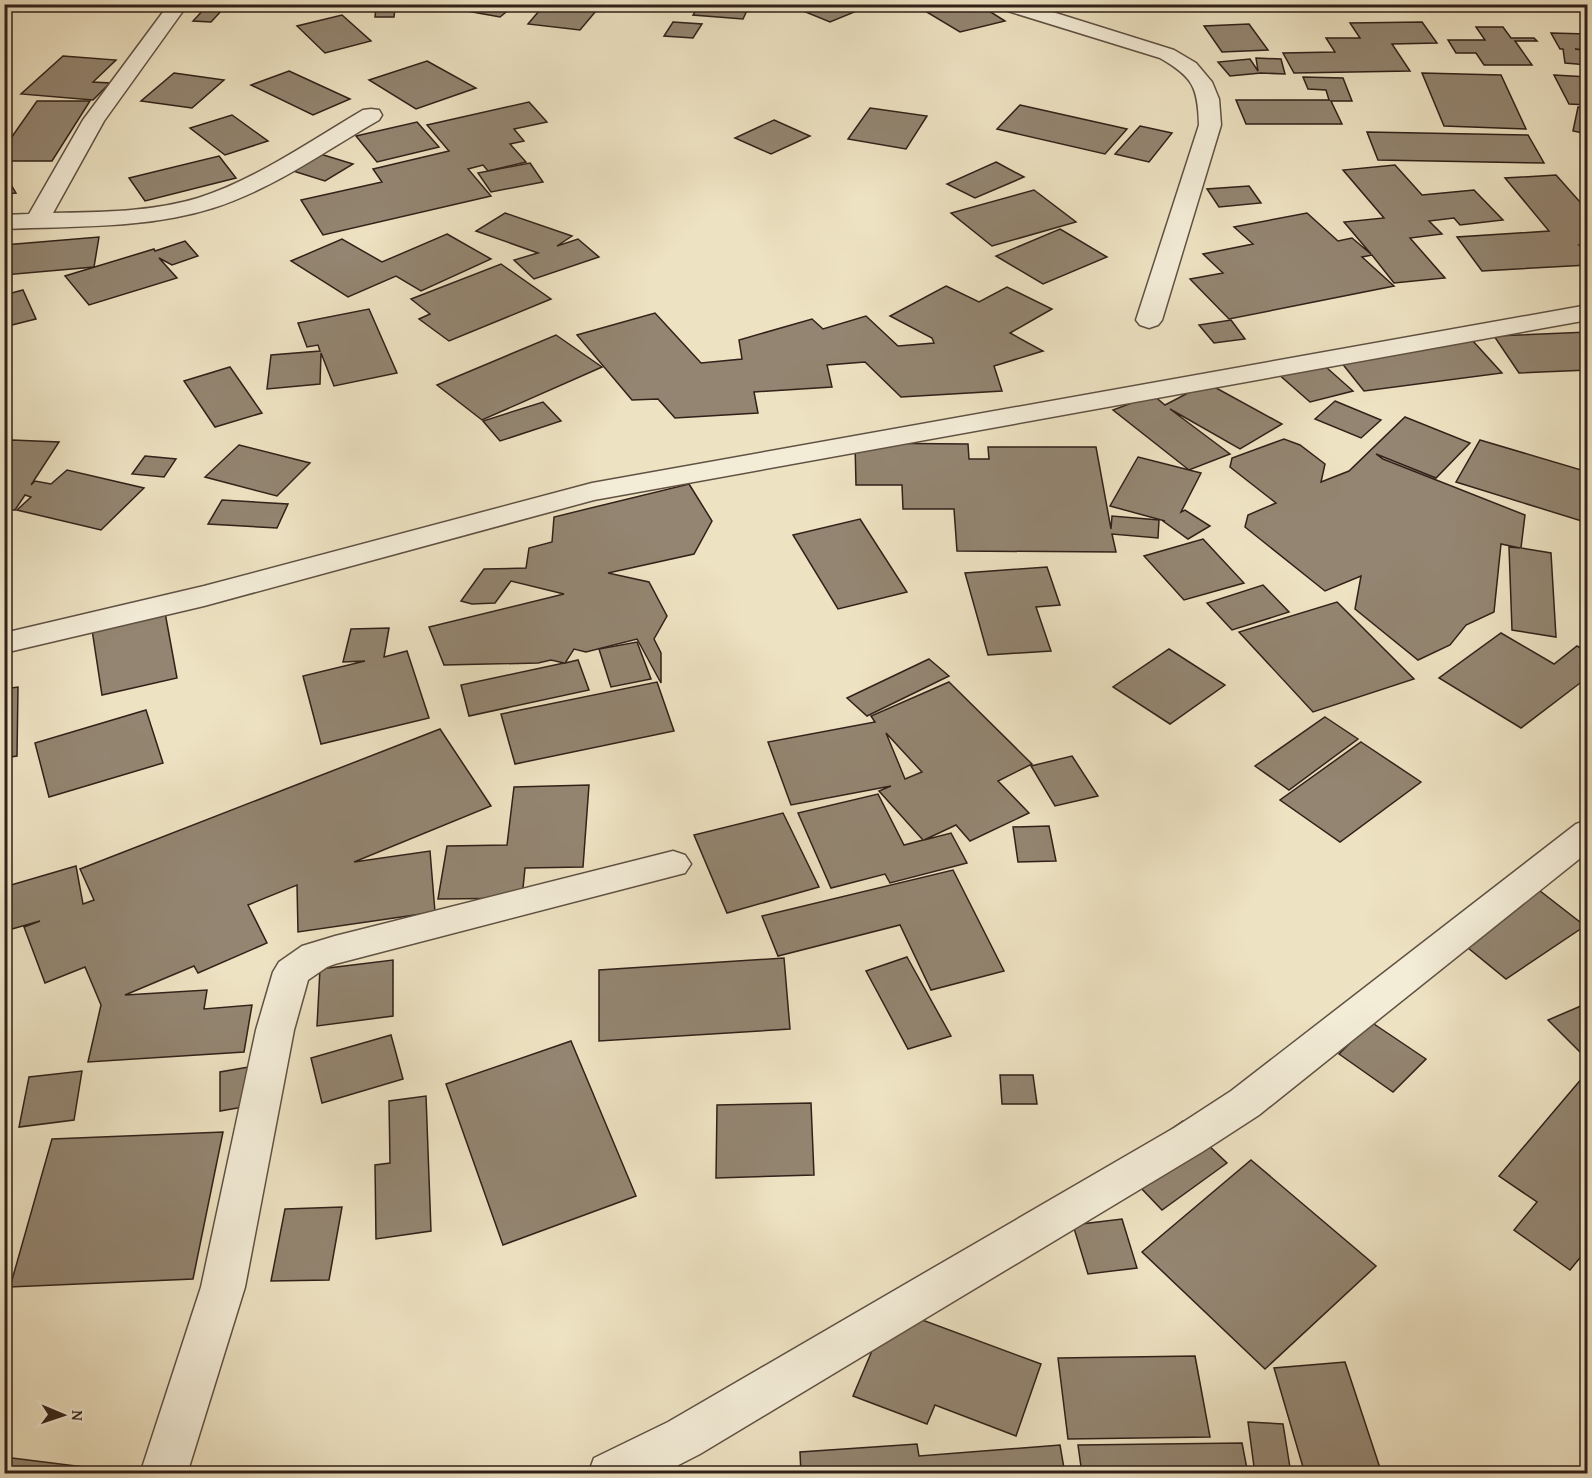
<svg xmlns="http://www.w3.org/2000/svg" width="1592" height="1478" font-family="'Gentium Book Plus',serif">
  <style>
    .building { fill: #938571; stroke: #312119; stroke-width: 1.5; fill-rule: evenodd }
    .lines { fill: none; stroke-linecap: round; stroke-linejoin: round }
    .minor-casing { stroke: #605143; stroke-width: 3 }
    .minor { fill: #f3ecd7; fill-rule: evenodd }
  </style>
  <rect width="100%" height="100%" fill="#ede2c2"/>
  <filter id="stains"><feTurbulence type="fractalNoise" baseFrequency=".00333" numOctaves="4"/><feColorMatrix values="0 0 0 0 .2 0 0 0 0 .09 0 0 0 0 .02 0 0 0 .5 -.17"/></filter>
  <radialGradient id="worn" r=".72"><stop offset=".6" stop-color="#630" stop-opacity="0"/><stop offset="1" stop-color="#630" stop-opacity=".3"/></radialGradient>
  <g class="building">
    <polygon points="476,4 516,4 500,17 467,11"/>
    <polygon points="545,4 595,4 601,5 580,30 528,24"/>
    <polygon points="700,4 750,4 743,19 693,15"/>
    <polygon points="786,4 865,4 869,6 830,22"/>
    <polygon points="949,4 978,4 1005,21 960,32 925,11"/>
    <polygon points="206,7 224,8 211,22 193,21"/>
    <polygon points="376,8 395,8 394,17 375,17"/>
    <polygon points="342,15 371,41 325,53 297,26"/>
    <polygon points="673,22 702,24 693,38 664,36"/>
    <polygon points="1422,22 1437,43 1392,44 1410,71 1294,73 1283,53 1335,52 1326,38 1360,38 1350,23"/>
    <polygon points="1249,24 1268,50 1222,52 1204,26"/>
    <polygon points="1476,27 1503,27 1511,38 1534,38 1537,41 1515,41 1532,65 1484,65 1476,53 1456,53 1448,40 1485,40"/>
    <polygon points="1551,33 1588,34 1588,50 1575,49 1588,51 1588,65 1565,63 1563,49 1560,49"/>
    <polygon points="63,56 116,60 93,82 110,83 93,100 21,94"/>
    <polygon points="1256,58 1281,59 1285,74 1261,73 1230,76 1218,62 1250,59 1258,71"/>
    <polygon points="427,61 476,88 416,109 369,80"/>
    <polygon points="289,71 350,99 313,115 251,85"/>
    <polygon points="174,73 224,80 192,108 141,101"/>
    <polygon points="1422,73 1501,75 1526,129 1444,126"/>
    <polygon points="1554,75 1588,77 1588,105 1569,104"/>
    <polygon points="1303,77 1343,78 1352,101 1331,101 1342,124 1246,124 1236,100 1329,100 1326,90 1308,89"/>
    <polygon points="37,101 90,101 52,161 4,161 4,148"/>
    <polygon points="529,102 547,122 514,129 524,141 510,144 526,162 488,171 483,165 468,169 491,196 323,235 301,200 382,182 373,169 449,151 427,125"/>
    <polygon points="1020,105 1127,129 1105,154 997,129"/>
    <polygon points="1578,107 1588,108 1588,134 1573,131"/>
    <polygon points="870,108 927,116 906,149 848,139"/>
    <polygon points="232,115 268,141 225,155 190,128"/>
    <polygon points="774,120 810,136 771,154 735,138"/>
    <polygon points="417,122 439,147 377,162 356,136"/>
    <polygon points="1140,126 1172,133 1149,162 1115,154"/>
    <polygon points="1367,132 1528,135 1544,163 1378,160"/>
    <polygon points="317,153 353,164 325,181 290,170"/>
    <polygon points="219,156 236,178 145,201 129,178"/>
    <polygon points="996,162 1024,177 975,198 947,184"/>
    <polygon points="530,163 543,182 491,192 478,173"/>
    <polygon points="1395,165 1422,195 1474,190 1503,220 1460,225 1454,218 1429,221 1442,234 1410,238 1445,278 1394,283 1372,255 1362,257 1394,286 1229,319 1190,279 1223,273 1203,254 1253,244 1234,227 1307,213 1338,241 1352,238 1371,254 1344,222 1384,218 1343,170"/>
    <polygon points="4,173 16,193 4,194"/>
    <polygon points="1556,175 1588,211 1588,244 1579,245 1588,255 1588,265 1482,271 1457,237 1549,231 1505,178"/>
    <polygon points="1249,186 1261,203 1219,207 1207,189"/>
    <polygon points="1034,190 1076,222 992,246 951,213"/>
    <polygon points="505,213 572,236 557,246 578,239 599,257 534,279 514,260 538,253 476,231"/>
    <polygon points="1060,229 1107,257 1043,284 996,256"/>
    <polygon points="447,234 491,259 421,291 396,276 348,297 291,261 342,239 382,262"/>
    <polygon points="99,237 94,267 4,275 4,245"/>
    <polygon points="185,241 198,256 172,265 159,258 177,278 89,305 65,276 154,249 155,251"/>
    <polygon points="501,264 551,299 449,341 419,319 430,314 411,299"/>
    <polygon points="946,286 979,302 1007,287 1052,309 1010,333 1043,351 994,366 1002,391 901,397 865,362 827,365 832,387 754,392 758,413 675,418 658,399 632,400 577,335 655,313 701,363 742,359 739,340 812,319 823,329 866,316 898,346 934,343 932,338 890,316"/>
    <polygon points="23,290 36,319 4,327 4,295"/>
    <polygon points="369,309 397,373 334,386 321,353 320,384 267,389 271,355 320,351 318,345 307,347 298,323"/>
    <polygon points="1231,320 1245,339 1214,343 1199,325"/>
    <polygon points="1588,332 1588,370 1519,373 1494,336"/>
    <polygon points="556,335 602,367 482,420 437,385"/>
    <polygon points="1472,340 1502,373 1364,391 1337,357"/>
    <polygon points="1318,360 1353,391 1310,402 1276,372"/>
    <polygon points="230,367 262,413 215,427 184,381"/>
    <polygon points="1207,383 1282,424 1240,449 1170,409 1230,454 1189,470 1113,410 1153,395 1165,405"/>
    <polygon points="1335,401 1381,420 1361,438 1315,419"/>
    <polygon points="543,402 561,421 500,441 483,421"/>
    <polygon points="1405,417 1470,443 1436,478 1376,454 1383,459 1525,515 1521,548 1551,553 1556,637 1512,630 1509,547 1520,548 1501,544 1494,612 1466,625 1450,645 1418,660 1355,609 1361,576 1325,591 1245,527 1248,515 1276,503 1230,467 1232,458 1284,439 1300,445 1325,464 1321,482 1349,471"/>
    <polygon points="12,440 59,442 31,485 35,481 51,484 67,470 144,488 101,530 17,510 31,497 25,495 15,510 4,510 4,451"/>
    <polygon points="1480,440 1588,472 1588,523 1456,482"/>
    <polygon points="855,443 968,444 969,459 989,459 988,447 1096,447 1111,529 1112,516 1159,520 1158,538 1112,534 1116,552 957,551 954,509 903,509 902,485 856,485"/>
    <polygon points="239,445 310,463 277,496 205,477"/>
    <polygon points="145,456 176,459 164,477 132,474"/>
    <polygon points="1138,457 1201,473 1181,512 1185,510 1210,526 1188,539 1163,521 1165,521 1110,506"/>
    <polygon points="689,484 712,521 694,554 608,573 649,582 667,616 654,639 661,653 661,683 637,639 586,652 574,649 565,663 578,660 589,690 469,716 461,685 564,663 551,660 538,663 444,665 429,627 564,594 511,581 495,603 472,604 461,601 484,569 526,568 529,548 552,542 554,517"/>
    <polygon points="222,500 288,504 277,528 208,524"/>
    <polygon points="860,519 907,592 838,609 793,535"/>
    <polygon points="1203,539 1244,583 1184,600 1144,556"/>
    <polygon points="1047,567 1060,605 1036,607 1051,651 988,655 965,573"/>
    <polygon points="1263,585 1289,612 1232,630 1207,603"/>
    <polygon points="1337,602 1414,679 1313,712 1239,632"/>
    <polygon points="164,607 177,678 102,695 91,623"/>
    <polygon points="389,628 384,657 407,651 429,718 321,744 303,676 365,661 343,662 351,629"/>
    <polygon points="1501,633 1554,664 1577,646 1588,652 1588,677 1521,728 1439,678"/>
    <polygon points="637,642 651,679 611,687 599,649"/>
    <polygon points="1169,649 1225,685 1170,724 1113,687"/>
    <polygon points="929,659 949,676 867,716 847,698"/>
    <polygon points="657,682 674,731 515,764 501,714"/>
    <path d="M 949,682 L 1032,764 L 998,781 L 1029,813 L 970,841 L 956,825 L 924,840 L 951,833 L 967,863 L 890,883 L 885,874 L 831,888 L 798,813 L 878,794 L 904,845 L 923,840 L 879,791 L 891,786 L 791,805 L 768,742 L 875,722 L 871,716 ZM 886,733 L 922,772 L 905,779 Z"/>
    <polygon points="18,687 17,756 4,758 4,689"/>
    <polygon points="146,710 163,763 49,797 35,743"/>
    <polygon points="1325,717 1358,739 1289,790 1255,766"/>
    <polygon points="440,729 491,806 354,862 430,851 435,912 298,932 297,885 248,905 267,943 198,973 194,966 125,995 207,990 204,1009 252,1005 244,1052 88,1062 101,1005 85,967 45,983 24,927 40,921 5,931 4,887 76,866 83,904 94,900 80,869"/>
    <polygon points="1361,742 1421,782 1340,842 1280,800"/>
    <polygon points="1072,756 1098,796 1055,806 1031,766"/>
    <polygon points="589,785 583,867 525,868 522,898 438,899 447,846 507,845 514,787"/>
    <polygon points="783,813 819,887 727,913 694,835"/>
    <polygon points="1049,826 1056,861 1018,862 1013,827"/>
    <polygon points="953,870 1004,971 931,990 900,925 778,956 762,916"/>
    <polygon points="1535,887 1585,926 1506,979 1456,938"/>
    <polygon points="907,957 951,1036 908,1049 866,971"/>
    <polygon points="784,958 790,1029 599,1041 599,970"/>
    <polygon points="393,960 393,1016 317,1026 320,969"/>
    <polygon points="1588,1003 1588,1060 1548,1020"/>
    <polygon points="1371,1022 1426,1059 1393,1092 1339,1054"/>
    <polygon points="391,1035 403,1079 322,1103 311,1058"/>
    <polygon points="571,1041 636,1196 503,1245 446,1084"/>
    <polygon points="261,1065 261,1104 220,1111 220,1072"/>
    <polygon points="82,1071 74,1120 19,1127 29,1077"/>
    <polygon points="1000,1075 1033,1075 1037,1104 1002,1104"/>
    <polygon points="1583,1077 1588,1080 1588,1248 1570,1270 1514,1230 1537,1202 1499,1176"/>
    <polygon points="426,1096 431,1231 376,1239 375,1165 390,1163 389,1101"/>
    <polygon points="811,1103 814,1175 716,1178 717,1105"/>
    <polygon points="1183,1121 1227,1163 1162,1210 1119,1165"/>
    <polygon points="223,1132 193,1279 10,1287 52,1139"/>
    <polygon points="1251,1160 1376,1266 1265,1369 1142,1252"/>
    <polygon points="342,1207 329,1280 271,1281 285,1209"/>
    <polygon points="1122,1219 1137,1268 1088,1274 1073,1225"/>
    <polygon points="890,1308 1041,1364 1016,1436 935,1405 927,1424 853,1396"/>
    <polygon points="1195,1356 1210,1437 1068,1439 1058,1358"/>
    <polygon points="1345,1362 1382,1474 1305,1474 1274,1368"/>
    <polygon points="1248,1422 1283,1424 1291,1474 1255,1474"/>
    <polygon points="1242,1443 1248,1474 1082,1474 1078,1445"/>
    <polygon points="917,1444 919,1456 1060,1445 1065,1474 801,1474 800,1452"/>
    <polygon points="4,1457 124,1472 4,1474"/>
  </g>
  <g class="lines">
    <defs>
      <g id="minor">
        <path d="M 169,4 L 188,4 L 104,121 L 53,213 C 101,212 152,212 198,198 C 257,179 310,141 363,110 L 371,109 L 379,110 L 382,115 L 379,120 C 325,151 273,189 213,208 C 146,229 74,226 4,229 L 4,215 L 29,214 L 83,120 Z"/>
        <path d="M 996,4 L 1027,4 L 1174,50 L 1196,63 L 1212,82 L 1219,99 L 1221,125 L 1162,320 L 1158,325 L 1149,328 L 1140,325 L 1136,320 L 1199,125 C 1198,87 1193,77 1160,58 L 998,8 Z"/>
        <polygon points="1588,305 1588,320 594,500 204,606 4,653 4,633 204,586 592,483"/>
        <polygon points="1588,820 1588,852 1259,1115 1202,1152 700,1454 661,1474 588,1474 594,1458 668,1422 1174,1128 1231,1091 1576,824"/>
        <polygon points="673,851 685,855 691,864 685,873 335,964 327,967 308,980 294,1030 245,1287 187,1474 140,1474 201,1287 256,1030 273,972 279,962 302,946 335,936"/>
      </g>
    </defs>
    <use href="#minor" class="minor-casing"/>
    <use href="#minor" class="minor"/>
  </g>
  <rect width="1592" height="1478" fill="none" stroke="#ede2c2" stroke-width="24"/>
  <rect x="6" y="6" width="1580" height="1466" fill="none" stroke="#312119" stroke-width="3"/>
  <rect x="12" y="12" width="1568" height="1454" fill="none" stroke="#312119" stroke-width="1.5"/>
  <g transform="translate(63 1415) rotate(92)" stroke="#f3ecd7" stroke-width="4.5" paint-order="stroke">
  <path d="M0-4.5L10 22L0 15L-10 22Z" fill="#312119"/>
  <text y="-9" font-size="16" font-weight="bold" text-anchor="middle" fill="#312119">N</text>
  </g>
  <rect width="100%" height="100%" filter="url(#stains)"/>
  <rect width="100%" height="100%" fill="url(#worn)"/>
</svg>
